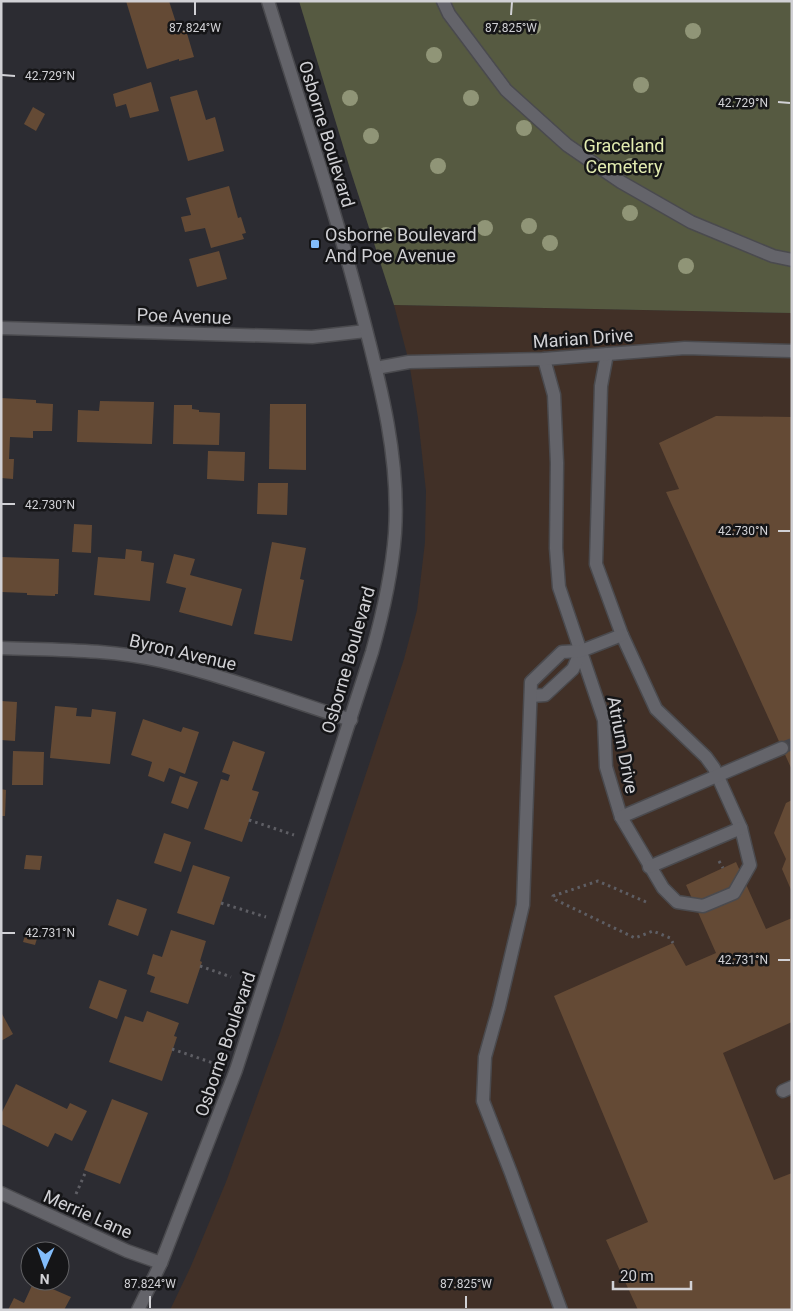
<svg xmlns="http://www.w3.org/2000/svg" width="793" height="1311" font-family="Roboto,sans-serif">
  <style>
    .medical { fill: #413027 }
    .green { fill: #565a41 }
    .building { fill: #644a35 }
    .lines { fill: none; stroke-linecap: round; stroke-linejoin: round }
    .minor-tunnel { stroke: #45454a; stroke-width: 12; stroke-dasharray: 12 6; stroke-linecap: butt }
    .minor-casing { stroke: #4a4a4e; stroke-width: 15 }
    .path { stroke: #5e5e64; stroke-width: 3; stroke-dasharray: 2.5 4; stroke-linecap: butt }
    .minor { stroke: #64646a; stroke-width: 12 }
    .tree { fill: #909577 }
    .ticks { fill: none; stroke: #d1d1d5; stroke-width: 2 }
    .poi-dot { fill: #82bcfa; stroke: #151517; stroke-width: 2 }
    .labels { text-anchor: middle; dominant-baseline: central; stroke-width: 5; stroke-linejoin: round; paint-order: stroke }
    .street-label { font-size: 18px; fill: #d1d1d5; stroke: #151517 }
    .park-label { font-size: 18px; fill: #e2ebb0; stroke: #151517 }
    .poi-label { font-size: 18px; fill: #d1d1d5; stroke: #151517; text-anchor: start }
    .ticks-label { font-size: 12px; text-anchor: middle; fill: #d1d1d5; stroke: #151517; stroke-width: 5; stroke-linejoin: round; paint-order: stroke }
  </style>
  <rect width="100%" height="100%" fill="#2c2c32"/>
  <polygon class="medical" points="394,305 792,313 792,1310 170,1310 191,1266 226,1182 280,1033 404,659 417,610 425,542 426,491 418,418 409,362"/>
  <polygon class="green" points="299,1 792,1 792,313 394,305 350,169"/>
  <g class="building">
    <polygon points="126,1 169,1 179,32 186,30 194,57 179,61 179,59 147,69"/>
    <polygon points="151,82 159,111 130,118 126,104 116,107 113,94"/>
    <polygon points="197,90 206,120 215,117 224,151 188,161 170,97"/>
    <polygon points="33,107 45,114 36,131 24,124"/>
    <polygon points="229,186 238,218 241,217 246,233 242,234 244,239 211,248 205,228 185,232 181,217 191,215 186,198"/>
    <polygon points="219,251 227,279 197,287 189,259"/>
    <polygon points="1,398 36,400 36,403 53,404 52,431 33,431 33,438 10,437 9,459 14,459 13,479 1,478"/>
    <polygon points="100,401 154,402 152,444 77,442 78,410 99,411"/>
    <polygon points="270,404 306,404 306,470 269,469"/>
    <polygon points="174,405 192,405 192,409 199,410 199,412 220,413 219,445 173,444"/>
    <polygon points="716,416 792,417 792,770 666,492 679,489 659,443"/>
    <polygon points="208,451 245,452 244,481 207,479"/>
    <polygon points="258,483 288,483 287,515 257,514"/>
    <polygon points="74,524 92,525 91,553 72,552"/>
    <polygon points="272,542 306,548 300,579 304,580 292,641 254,634"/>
    <polygon points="126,549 142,551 141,561 154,563 150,601 94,595 98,557 125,559"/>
    <polygon points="174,554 195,559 190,575 242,589 232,626 179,612 186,588 166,583"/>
    <polygon points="1,557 59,559 58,594 55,594 55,596 27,595 27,593 1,592"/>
    <polygon points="1,701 17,702 15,741 1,740"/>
    <polygon points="55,706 77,708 76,716 91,717 92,709 116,712 110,764 50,758"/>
    <polygon points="143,719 181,732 183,727 199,732 185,774 169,768 164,782 148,776 152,762 131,755"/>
    <polygon points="233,741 265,752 252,790 259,792 242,842 204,829 221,779 228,781 230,775 222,772"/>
    <polygon points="13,751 44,752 43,785 12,785"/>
    <polygon points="180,776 198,782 188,809 171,803"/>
    <polygon points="1,789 6,790 5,816 1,816"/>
    <polygon points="792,800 792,892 782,869 786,859 774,833 786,803"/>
    <polygon points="164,833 191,842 181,872 154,863"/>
    <polygon points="26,855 42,856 40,870 24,869"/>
    <polygon points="736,862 766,929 792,918 792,1022 723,1053 774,1180 792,1173 792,1310 638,1310 606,1240 648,1222 554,996 673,943 686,966 716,953 686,885"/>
    <polygon points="193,865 230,877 214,925 177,913"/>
    <polygon points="117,899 147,909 138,936 108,925"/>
    <polygon points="28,926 40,929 35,945 23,942"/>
    <polygon points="171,930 206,941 200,961 202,962 188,1004 150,992 155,977 147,974 153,954 162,957"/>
    <polygon points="99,980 127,990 117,1019 89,1008"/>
    <polygon points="147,1011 179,1023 174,1036 177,1037 162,1081 109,1062 125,1016 143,1022"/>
    <polygon points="1,1012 13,1034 1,1041"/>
    <polygon points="16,1084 67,1109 70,1103 87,1111 72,1141 55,1133 48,1147 1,1124 1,1114"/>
    <polygon points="112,1099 148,1113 120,1184 84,1170"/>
    <polygon points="34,1281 71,1297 64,1310 8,1310 14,1298 24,1303"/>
  </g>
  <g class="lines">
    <polyline class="minor-tunnel" points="782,748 792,744"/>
    <defs>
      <g id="minor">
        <polyline points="443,1 449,14 506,90 567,145 621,182 691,222 773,256 792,260"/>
        <polyline points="1,328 312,337 366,331"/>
        <polyline points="544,359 554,395 557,463 556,548 559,587 604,720 606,767 621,817 663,888 677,902 703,906 734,893 750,865 741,828 714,768 706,757 656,709 622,635 596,564 601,386 607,354"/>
        <polyline points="376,368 409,362 544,359 685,348 792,351"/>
        <path d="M 1,648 C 54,650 110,649 161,661 C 225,676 288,700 351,720"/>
        <polyline points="531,696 545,695 573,669 581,651"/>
        <polyline points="621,817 782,748"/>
        <polyline points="649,867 741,828"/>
        <polyline points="783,1091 792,1087"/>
        <polyline points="1,1193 127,1251 161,1263"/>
        <path d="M 138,1310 L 161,1263 L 236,1070 L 372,652 C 383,613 392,574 395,533 C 400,457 380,383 361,310 C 334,206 300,104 268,1"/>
        <polyline points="561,1310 511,1173 483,1101 485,1057 499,1007 523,905 531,682 562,652 581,651 622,635"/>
      </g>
    </defs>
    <use href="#minor" class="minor-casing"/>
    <g class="path">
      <polyline points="249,820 294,835"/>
      <polyline points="719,861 723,868"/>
      <polyline points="646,902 598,881 553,896 556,900 635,938 653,931 670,938 673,943"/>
      <polyline points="221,903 266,917"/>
      <polyline points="200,966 231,977"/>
      <polyline points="172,1049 219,1065"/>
      <polyline points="76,1194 86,1171"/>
    </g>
    <use href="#minor" class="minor"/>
  </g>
  <g class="tree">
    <circle cx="533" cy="27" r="8"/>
    <circle cx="693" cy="31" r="8"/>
    <circle cx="434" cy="55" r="8"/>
    <circle cx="641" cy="85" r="8"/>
    <circle cx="350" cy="98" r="8"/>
    <circle cx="471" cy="98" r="8"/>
    <circle cx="524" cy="128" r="8"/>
    <circle cx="371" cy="136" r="8"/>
    <circle cx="438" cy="166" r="8"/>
    <circle cx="631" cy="166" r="8"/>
    <circle cx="630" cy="213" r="8"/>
    <circle cx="529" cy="226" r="8"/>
    <circle cx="485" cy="228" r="8"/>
    <circle cx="386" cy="235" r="8"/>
    <circle cx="550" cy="243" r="8"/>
    <circle cx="686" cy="266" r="8"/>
  </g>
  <path class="ticks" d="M 195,15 L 195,2M 511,15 L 512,2M 2,75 L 15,76M 778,102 L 790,103M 2,504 L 15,504M 778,531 L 790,531M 2,933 L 15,933M 778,960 L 790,960M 150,1308 L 150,1296M 466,1308 L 466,1296"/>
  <rect class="poi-dot" x="310" y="239" width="10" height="10" rx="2.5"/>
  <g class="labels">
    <g class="street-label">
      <text transform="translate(327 134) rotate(73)">Osborne Boulevard</text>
      <text transform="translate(184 316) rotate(2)">Poe Avenue</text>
      <text transform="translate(583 338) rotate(-4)">Marian Drive</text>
      <text transform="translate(183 652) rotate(13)">Byron Avenue</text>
      <text transform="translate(348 660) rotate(-74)">Osborne Boulevard</text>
      <text transform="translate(623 745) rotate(79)">Atrium Drive</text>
      <text transform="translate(225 1044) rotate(-71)">Osborne Boulevard</text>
      <text transform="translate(88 1214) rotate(24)">Merrie Lane</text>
    </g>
    <g class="park-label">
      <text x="624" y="145">Graceland<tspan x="624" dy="21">Cemetery</tspan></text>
    </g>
    <g class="poi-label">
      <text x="325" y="234">Osborne Boulevard<tspan x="325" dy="21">And Poe Avenue</tspan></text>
    </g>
  </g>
  <g class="ticks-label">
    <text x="195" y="32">87.824°W</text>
    <text x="511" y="32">87.825°W</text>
    <text x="50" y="80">42.729°N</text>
    <text x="743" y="107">42.729°N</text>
    <text x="50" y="509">42.730°N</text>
    <text x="743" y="535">42.730°N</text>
    <text x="50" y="937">42.731°N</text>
    <text x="743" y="964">42.731°N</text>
    <text x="150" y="1288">87.824°W</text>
    <text x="466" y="1288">87.825°W</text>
  </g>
  <rect width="793" height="1311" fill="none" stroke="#d1d1d5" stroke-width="5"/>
  <g transform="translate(45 1266) rotate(182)"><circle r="24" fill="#151517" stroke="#606063"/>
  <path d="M0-4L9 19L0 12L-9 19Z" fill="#82bcfa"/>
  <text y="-8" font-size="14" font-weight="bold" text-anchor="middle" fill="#d1d1d5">N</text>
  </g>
  <path d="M613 1281v8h78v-8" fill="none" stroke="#d1d1d5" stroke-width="2.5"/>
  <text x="620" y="1281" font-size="15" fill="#d1d1d5" stroke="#151517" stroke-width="4" paint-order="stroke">20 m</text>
</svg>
